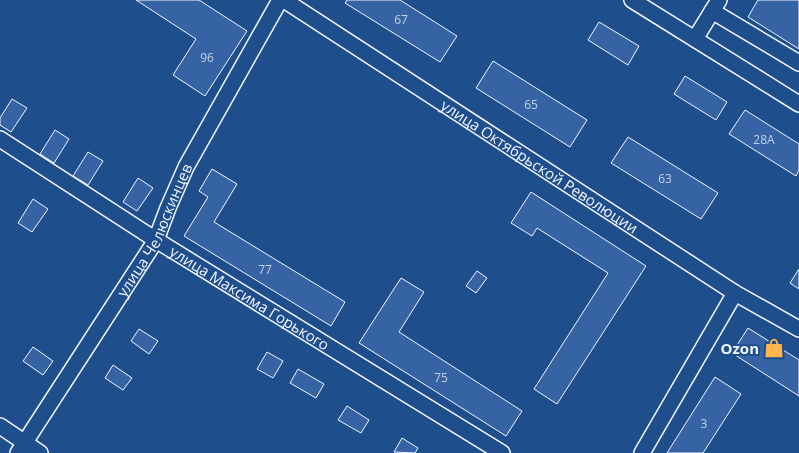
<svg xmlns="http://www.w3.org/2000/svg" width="799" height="453" font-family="'Open Sans',sans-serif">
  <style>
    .building { fill: #3563a3; stroke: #f2f6ff }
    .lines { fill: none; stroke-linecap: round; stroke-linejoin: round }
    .minor-casing { stroke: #f2f6ff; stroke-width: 18 }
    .minor { stroke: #1f4e8c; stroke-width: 15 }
    .labels { text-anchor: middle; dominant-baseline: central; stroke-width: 4; stroke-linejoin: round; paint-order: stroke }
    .number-label { font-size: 12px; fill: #c3d1e8 }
    .street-label { font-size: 15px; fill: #f2f6ff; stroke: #1f4e8c }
    .poi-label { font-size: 15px; font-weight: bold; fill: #f2f6ff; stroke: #1f4e8c; text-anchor: end }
  </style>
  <rect width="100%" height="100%" fill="#1f4e8c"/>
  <g class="building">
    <polygon points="136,0 199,0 247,31 205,96 173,75 196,39"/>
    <polygon points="347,0 400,0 457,36 440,62 345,3"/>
    <polygon points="758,0 799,0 799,49 748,17"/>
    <polygon points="599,22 639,46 628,65 588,40"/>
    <polygon points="493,61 587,120 570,147 476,88"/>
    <polygon points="685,76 727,102 716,120 674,94"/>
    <polygon points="12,99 27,108 11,132 0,125 0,118"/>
    <polygon points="745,110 799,144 799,170 796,176 729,134"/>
    <polygon points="55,130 69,139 54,163 40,154"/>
    <polygon points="628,137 718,193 701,219 611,163"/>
    <polygon points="88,152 103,161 88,185 73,176"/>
    <polygon points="212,169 237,184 214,222 345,302 331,326 184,236 208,197 199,191"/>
    <polygon points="138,178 153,188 137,211 123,202"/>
    <polygon points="531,192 646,266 557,404 534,389 608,273 537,228 532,236 511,223"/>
    <polygon points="33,199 48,209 32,232 18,223"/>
    <polygon points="799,269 799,289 790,283"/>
    <polygon points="477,271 487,278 476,293 466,286"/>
    <polygon points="401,278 424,292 399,332 522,411 506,436 359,343"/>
    <polygon points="748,328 799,360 799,396 732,353"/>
    <polygon points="139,329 158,341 149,354 131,341"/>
    <polygon points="33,347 53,361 43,375 23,361"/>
    <polygon points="267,352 283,361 273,378 257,369"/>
    <polygon points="113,365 132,378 123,390 105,378"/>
    <polygon points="298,369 324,384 316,398 290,383"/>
    <polygon points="715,377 741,394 703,453 667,453"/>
    <polygon points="347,406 369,420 361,433 338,420"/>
    <polygon points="402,438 418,448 415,453 394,452"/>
  </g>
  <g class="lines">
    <defs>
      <g id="minor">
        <path id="s1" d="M 284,0 L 735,293 L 799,329"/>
        <polyline points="632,0 799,104"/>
        <polyline points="712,11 799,63"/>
        <polyline points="695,39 719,0"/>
        <path id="s2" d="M 0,139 L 156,240 L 502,453"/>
        <polyline points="0,426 40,453"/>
        <path id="s3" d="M 18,453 L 156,240 L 168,208 L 186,167 L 280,0"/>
        <polyline points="642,453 735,293"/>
      </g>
    </defs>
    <use href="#minor" class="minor-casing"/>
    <use href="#minor" class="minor"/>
  </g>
  <defs>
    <symbol id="shop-bare" viewBox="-9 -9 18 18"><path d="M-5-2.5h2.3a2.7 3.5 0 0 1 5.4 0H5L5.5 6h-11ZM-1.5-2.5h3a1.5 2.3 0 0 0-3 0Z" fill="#ffb74d" stroke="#1f4e8c" stroke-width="2.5" paint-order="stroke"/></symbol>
  </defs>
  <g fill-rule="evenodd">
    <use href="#shop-bare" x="760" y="334" width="28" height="28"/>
  </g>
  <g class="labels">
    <g class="number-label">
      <text x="401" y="19">67</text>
      <text x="207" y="57">96</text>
      <text x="531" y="104">65</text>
      <text x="764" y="139">28А</text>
      <text x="665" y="178">63</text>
      <text x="265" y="269">77</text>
      <text x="441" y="377">75</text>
      <text x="704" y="423">3</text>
    </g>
    <g class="street-label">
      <text stroke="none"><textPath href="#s1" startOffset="305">улица Октябрьской Революции</textPath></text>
      <text stroke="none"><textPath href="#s3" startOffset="262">улица Челюскинцев</textPath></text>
      <text stroke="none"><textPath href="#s2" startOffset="296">улица Максима Горького</textPath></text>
    </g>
    <g class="poi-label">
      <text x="759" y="348">Ozon</text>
    </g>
  </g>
</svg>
